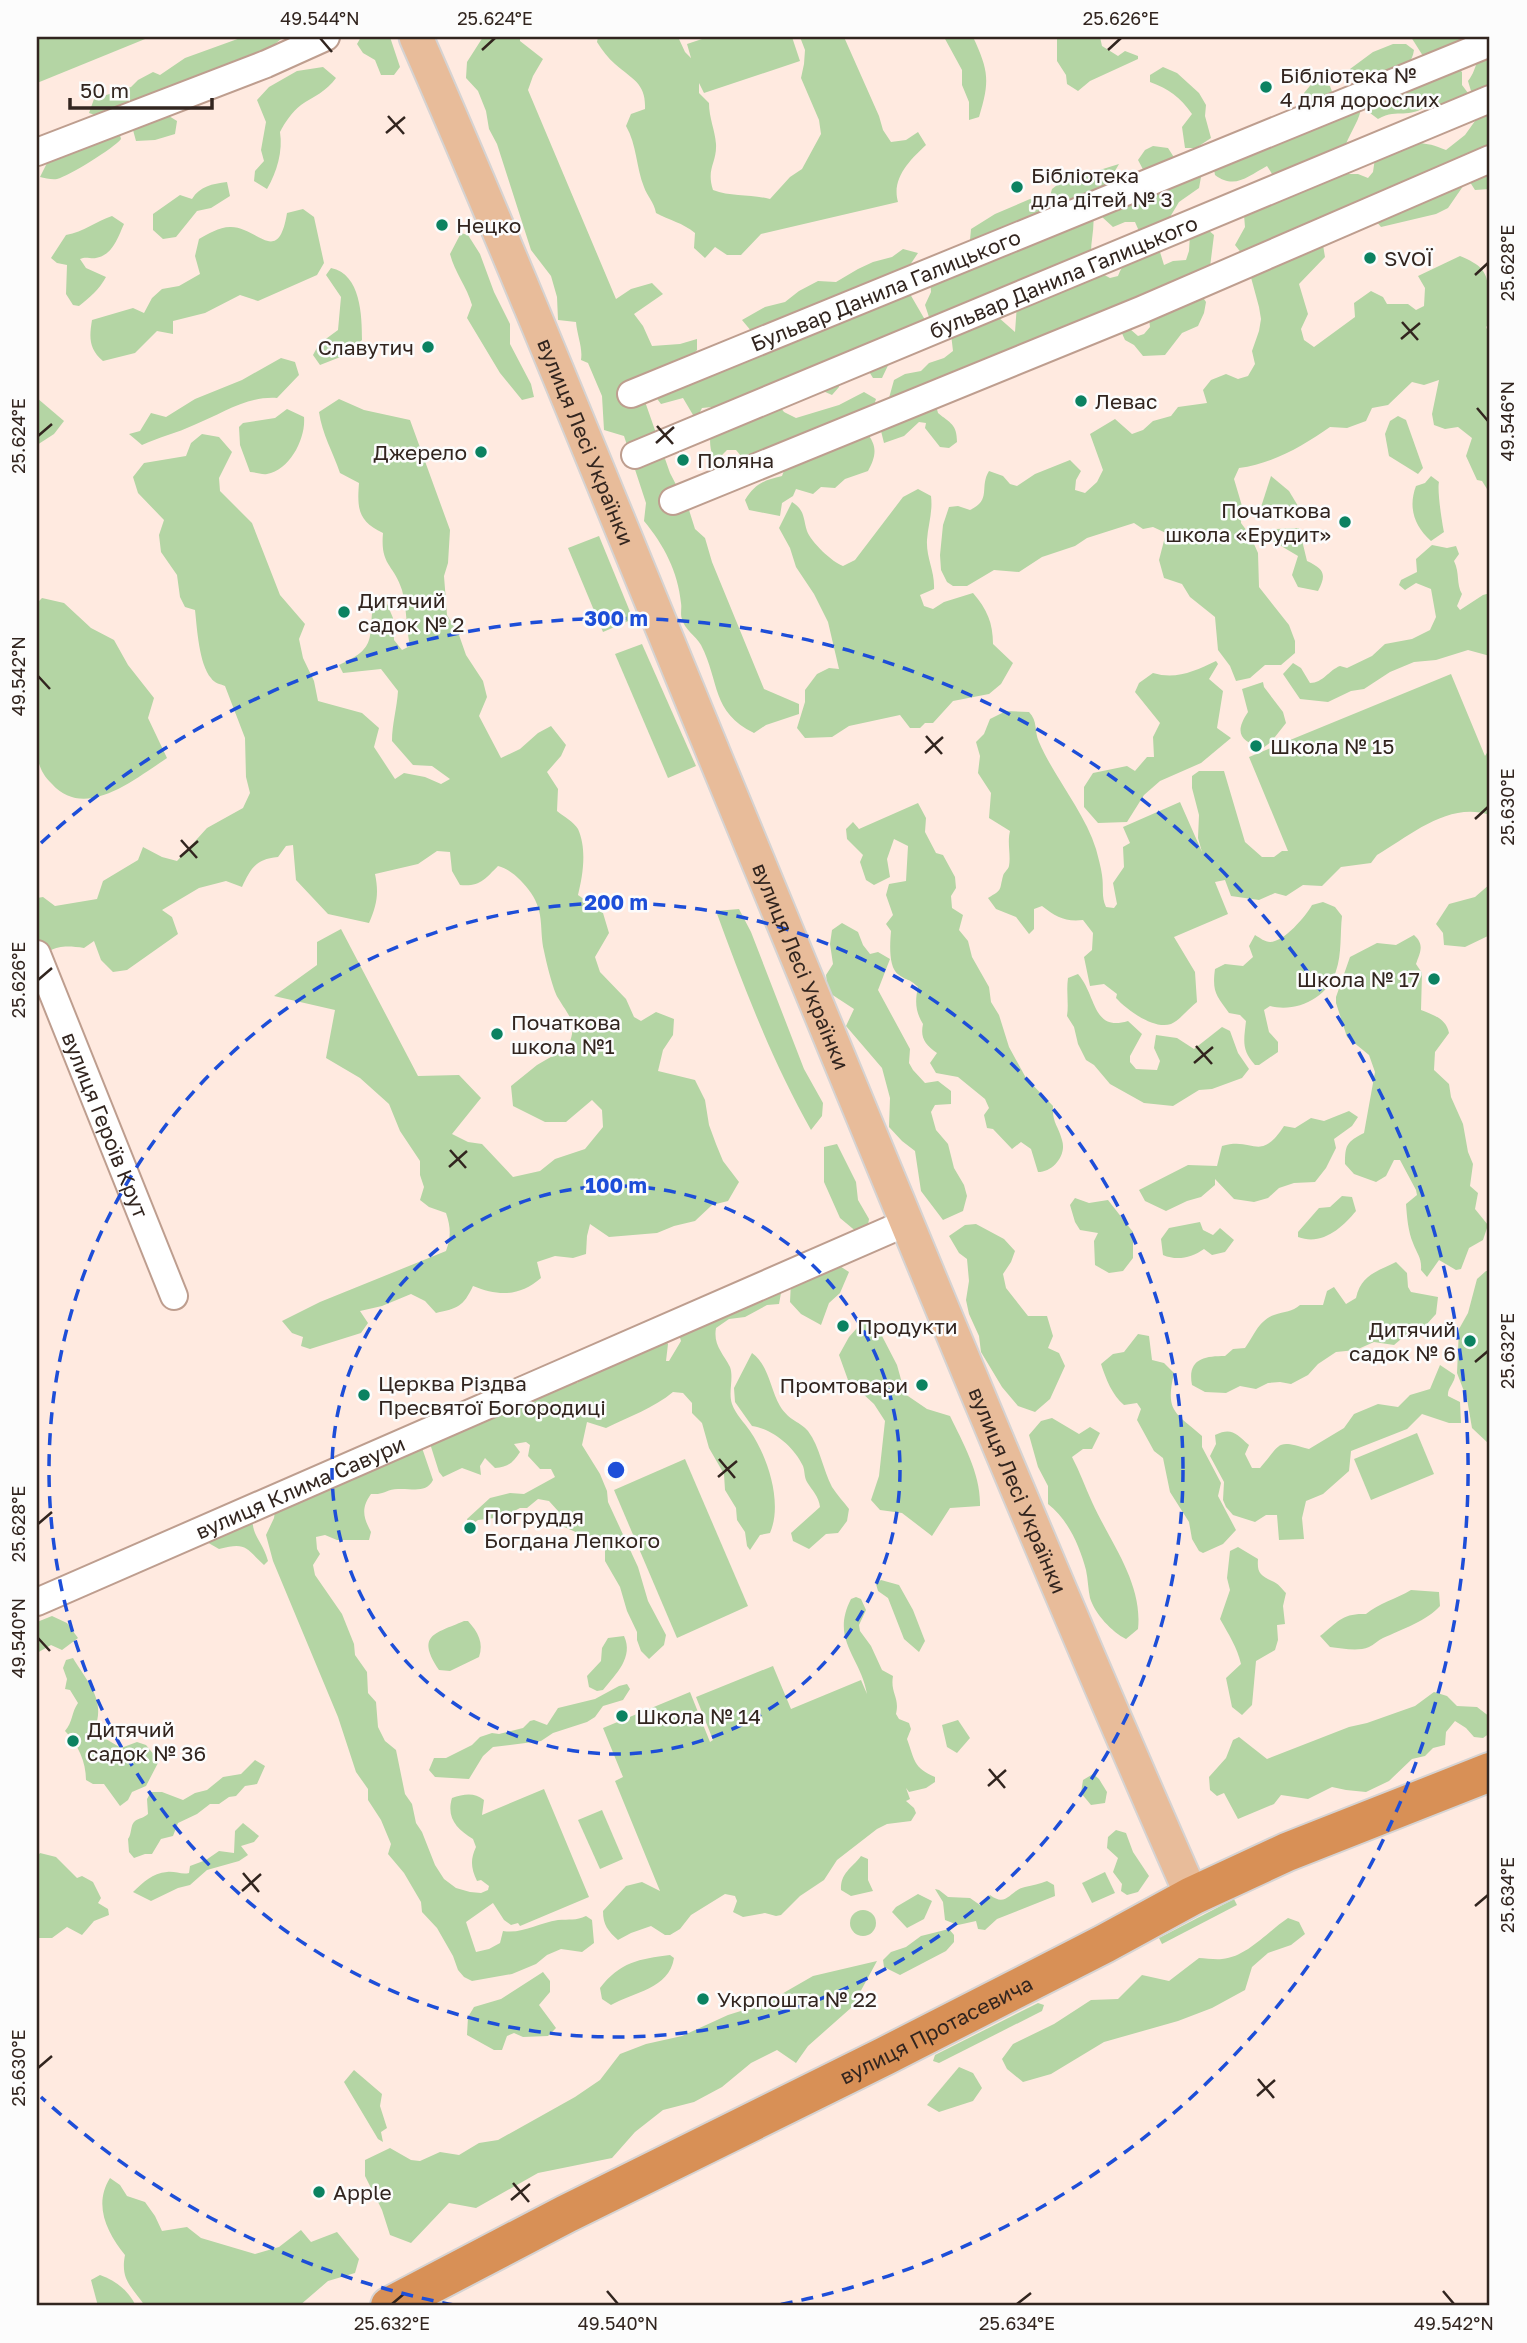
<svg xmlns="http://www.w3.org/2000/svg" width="1527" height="2343" font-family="'Golos Text',sans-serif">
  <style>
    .green { fill: #b4d5a4 }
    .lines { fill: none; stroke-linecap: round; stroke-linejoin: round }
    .minor-casing { stroke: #be9e8f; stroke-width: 30 }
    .major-casing { stroke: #d6d3d2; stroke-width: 37 }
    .highway-casing { stroke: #d6d3d2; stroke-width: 42 }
    .minor { stroke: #fff; stroke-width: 26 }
    .major { stroke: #e8bc9a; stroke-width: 33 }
    .highway { stroke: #d89056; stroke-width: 38 }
    .ticks { fill: none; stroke: #32251f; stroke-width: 2.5 }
    .ring { fill: none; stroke: #1d4ed8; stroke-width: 3.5; stroke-dasharray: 12 9 }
    .poi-dot { fill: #0b8261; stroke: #fcfcfc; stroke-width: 2.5 }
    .labels { text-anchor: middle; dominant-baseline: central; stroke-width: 5; stroke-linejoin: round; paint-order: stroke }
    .poi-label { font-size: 21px; fill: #32251f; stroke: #fcfcfc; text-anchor: start }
    .street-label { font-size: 21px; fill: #32251f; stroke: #fcfcfc }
    .centre { fill: #1d4ed8; stroke: #fcfcfc; stroke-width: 3.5 }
    .ring-label { font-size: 21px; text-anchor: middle; font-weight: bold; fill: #1d4ed8; stroke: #fcfcfc; stroke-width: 5; stroke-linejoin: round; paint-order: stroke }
    .neatline { fill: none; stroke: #32251f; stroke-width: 2.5 }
    .ticks-label { font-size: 18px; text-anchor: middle; fill: #32251f }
  </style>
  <rect width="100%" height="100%" fill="#ffeae0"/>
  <g class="green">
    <polygon points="37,37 150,37 37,83"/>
    <polygon points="243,37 302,37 281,39 268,50 98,116 89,113 94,99 131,87 138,80 153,72 160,75 185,58"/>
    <polygon points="361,37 390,37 400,67 394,75 381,75 375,60 363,53 357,44"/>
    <path d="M 483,37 L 520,37 L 520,41 L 543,59 L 533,76 L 528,90 L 616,299 L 631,289 L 652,283 L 663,294 L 634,314 L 643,326 L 652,346 L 680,344 L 697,339 L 697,350 L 683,366 L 642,393 L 670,473 L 689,510 L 695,529 L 705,538 L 712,562 L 764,689 L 799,704 L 799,714 L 766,725 L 754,733 C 711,712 720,682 701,645 C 696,636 684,629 682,619 C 680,614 682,608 681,603 C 678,572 664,545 644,521 L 646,503 L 624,436 L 604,430 L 602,396 L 588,363 L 581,360 C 583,348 577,335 576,322 L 558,320 L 557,297 L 551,276 L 531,250 L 497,144 L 489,129 L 486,111 L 478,91 L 466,78 L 467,62 Z"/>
    <path d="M 598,37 L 681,37 L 679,39 L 685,52 L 691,58 L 687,44 L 708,37 L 792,37 L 800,61 L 704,93 L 699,83 L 699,93 L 709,103 C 709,118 715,130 716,144 C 717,163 706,168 713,190 C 731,197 751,194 770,199 L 790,177 L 802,169 L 821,134 L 819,120 L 801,78 L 804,64 L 805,50 L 800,37 L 844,37 L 879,116 L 883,130 L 891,142 L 906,140 L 918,132 L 926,145 C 911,159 891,178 898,202 L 761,234 L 741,255 L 727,255 L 715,247 L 705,258 L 694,248 L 695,233 C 683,223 669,220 656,213 C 654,202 647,196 644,187 C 636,167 637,145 626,126 L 631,114 L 645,109 C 646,83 633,80 615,64 C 608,58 602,50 597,42 Z"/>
    <path d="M 944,37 L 973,37 C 989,71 990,82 979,117 L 969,120 L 969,102 L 962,85 L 962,70 Z"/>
    <polygon points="1057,37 1100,37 1102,46 1118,56 1125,51 1138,56 1138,59 1090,81 1078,91 1067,84 1066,75 1057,61"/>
    <polygon points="1411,37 1476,37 1435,56 1423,56"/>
    <path d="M 1490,39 L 1490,103 L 1439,113 L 1430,104 C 1406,121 1400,107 1378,119 L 1370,113 L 1367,104 L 1450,60 L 1462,72 L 1462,85 L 1474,101 L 1468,81 C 1479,68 1476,49 1490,39 Z"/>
    <path d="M 1393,44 L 1406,44 L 1414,50 C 1411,76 1376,77 1354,78 L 1350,69 L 1373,52 Z"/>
    <path d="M 323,67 L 336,78 C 326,92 314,96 301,105 C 292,112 285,122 280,132 C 283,151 277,172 267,189 L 254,181 L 255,171 L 264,161 L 261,150 L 266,122 L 257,100 L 269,87 L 297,71 Z"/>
    <path d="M 1163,67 L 1177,73 L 1199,93 L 1206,105 L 1205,116 L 1211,138 L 1196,148 L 1185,148 L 1182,127 L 1192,114 C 1180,97 1169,89 1150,82 L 1150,75 Z"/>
    <path d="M 1314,81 L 1330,86 L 1334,97 L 1361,109 C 1358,124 1348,135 1344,150 L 1274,177 L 1267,166 C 1248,176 1235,190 1215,175 L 1213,164 L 1305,108 L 1304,93 Z"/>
    <polygon points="156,108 177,121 175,134 155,140 136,141 133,130 140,120"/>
    <path d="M 1490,108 L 1490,189 L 1475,190 L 1468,179 L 1448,208 L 1436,214 L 1381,227 L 1371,215 L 1323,245 L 1325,257 L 1299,284 L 1308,314 L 1301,329 L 1304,340 L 1314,347 L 1355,317 L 1354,303 L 1371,291 L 1383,297 L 1387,304 L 1408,304 L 1416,310 L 1424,306 L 1425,288 L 1418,276 L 1460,256 C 1481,265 1489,271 1488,295 L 1490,295 L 1490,323 L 1486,327 L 1490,336 L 1490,508 L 1487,489 L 1482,481 L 1477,480 L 1466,456 L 1472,438 L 1458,427 L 1445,429 L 1434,425 L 1432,414 L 1439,380 L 1424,385 L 1412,382 L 1388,405 L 1372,408 L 1366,421 L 1347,428 L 1330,427 C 1303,446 1272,464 1239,468 L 1234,479 L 1242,506 L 1241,523 L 1250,535 L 1258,553 L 1259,587 L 1289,625 L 1295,641 L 1295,653 L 1281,665 L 1265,665 L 1250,678 L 1236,681 L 1230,666 L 1218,650 L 1215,617 L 1190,597 L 1182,584 L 1164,578 L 1159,560 L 1166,533 L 1153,527 L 1143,529 L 1134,523 L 1087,538 L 1075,546 L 1042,557 L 1019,572 L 994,570 L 967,586 L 953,586 L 947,582 L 941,570 L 940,555 L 943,525 L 949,507 L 958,506 L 970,510 C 992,500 979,487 989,471 L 1003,476 L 1010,484 L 1017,486 L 1035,474 L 1070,460 L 1081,471 L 1076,480 L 1075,490 L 1085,493 L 1097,482 L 1103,470 L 1090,434 L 1115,419 L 1132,434 L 1143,430 L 1153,421 L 1171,416 L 1178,407 L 1207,403 L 1203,390 L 1211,380 L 1226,374 L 1238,379 L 1248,376 L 1255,364 L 1252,351 L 1259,331 L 1261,319 L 1259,307 L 1246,259 L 1235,245 L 1245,227 L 1244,215 L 1339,174 L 1358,174 L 1368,178 L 1373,172 L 1375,158 C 1405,146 1414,136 1446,150 L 1465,135 L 1480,114 Z"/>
    <path d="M 119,131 L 121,139 C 114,148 69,176 57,179 C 52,180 45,178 40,177 L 49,159 L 105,141 L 111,132 Z"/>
    <polygon points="1153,146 1168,148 1177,162 1184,159 1201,177 1199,188 1179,202 1164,227 1142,238 1135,222 1125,222 1113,227 1101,216 1146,175 1138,160 1145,150"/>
    <polygon points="1119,164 1105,188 975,247 970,240 971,229 995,214 1030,199 1048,203 1052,189 1061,182"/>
    <path d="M 227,182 L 230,196 L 211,208 L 197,211 L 176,237 L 163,239 L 153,230 L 153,214 L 180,195 L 192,199 C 200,186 212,184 227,182 Z"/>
    <path d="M 303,209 L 314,217 L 324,263 L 317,275 L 258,301 L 240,295 L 205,313 L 173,321 L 173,334 L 157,331 L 135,353 L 103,361 C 89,349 89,338 92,320 L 133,308 L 144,313 L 152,298 L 162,289 L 179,286 L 200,274 L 195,256 L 199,239 C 208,234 219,227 230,227 C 257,226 278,268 287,213 Z"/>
    <path d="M 1093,213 C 1095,227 1091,239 1091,253 L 946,321 L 929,317 L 925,305 L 931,292 L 930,276 Z"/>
    <path d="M 112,216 L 124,224 C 118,237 113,255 96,258 C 90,259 86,256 80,259 L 86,268 L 106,277 C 99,290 90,297 79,306 L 73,305 L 66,294 L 67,265 L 57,263 L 51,258 L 66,235 C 84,232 96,221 112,216 Z"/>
    <path d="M 1198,227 L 1207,229 L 1214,235 L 1210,267 L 1198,290 L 1206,302 L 1204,313 L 1198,326 L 1182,333 L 1165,355 L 1143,356 L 1134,345 L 1125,340 L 1120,329 L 1130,329 L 1138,336 L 1144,334 L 1150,327 L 1148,310 C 1125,312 1111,318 1096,336 L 1084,330 L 1046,346 L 1040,357 L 1016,360 L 993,376 L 969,377 L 957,387 L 943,393 L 935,402 L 938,413 C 950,423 957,424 957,442 L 949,448 L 940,447 L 925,428 L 926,423 L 919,422 L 904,436 L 884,443 L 879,423 L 890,415 L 889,398 L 894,380 L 905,374 L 921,371 L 929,363 L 944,358 L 953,351 L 951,334 L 959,327 L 998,317 L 1015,332 L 1017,304 L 1050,287 L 1079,285 L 1097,271 L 1110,278 L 1118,276 C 1126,255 1139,251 1160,252 L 1164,265 L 1173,261 L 1186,260 L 1189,251 L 1190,234 Z"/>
    <path d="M 461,233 L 468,235 L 480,254 L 494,292 L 510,324 L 510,344 L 531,384 L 534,397 L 522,400 L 500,373 L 467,318 L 472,305 C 467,287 455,273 450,254 Z"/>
    <polygon points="903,249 918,253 906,271 752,332 742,320 765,307 785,302 799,291 818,281 836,282 858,269 873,262 892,257"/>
    <path d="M 331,268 C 361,274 362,316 362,340 L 348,354 L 320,365 L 313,355 L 319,344 L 338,330 L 341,297 L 326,275 Z"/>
    <path d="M 910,294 L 928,325 L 893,355 L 882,378 L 873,378 L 865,365 L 864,349 L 857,348 L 847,354 L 839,376 L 839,387 L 832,395 L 823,391 L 817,374 L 778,404 L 784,412 L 796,418 L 839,405 L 864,392 L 876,399 L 866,432 C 878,446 876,456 868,471 L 845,479 L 835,488 L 821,487 L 813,494 L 796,489 L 793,496 L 782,503 L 780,516 L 749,510 L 745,500 C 755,484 764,480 782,476 L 788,460 L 746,462 L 736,450 L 727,450 L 718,459 L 713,457 C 706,438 714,427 712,407 L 702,408 L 696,420 L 683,398 L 661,404 L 652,392 L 900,296 Z"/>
    <path d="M 281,358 L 295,362 L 299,375 L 277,398 C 246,396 222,414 194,425 C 177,433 159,437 142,445 L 129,434 L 140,431 L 151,413 L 166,417 L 195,399 L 242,380 Z"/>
    <polygon points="37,398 64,421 54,434 37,445"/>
    <path d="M 339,399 L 364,410 L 410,420 L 450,530 L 448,563 L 444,576 L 447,615 L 459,635 L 466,655 L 483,681 L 487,697 L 479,716 L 501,758 L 520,749 L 538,733 L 551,726 L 566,745 L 561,756 L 547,772 L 558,789 L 557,811 C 563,816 574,822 578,829 C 587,849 583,875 578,895 L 603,913 L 609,933 L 595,957 L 600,972 L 626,999 L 634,1017 L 641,1021 L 656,1012 L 674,1019 L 673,1035 L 663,1050 L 658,1071 L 695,1080 L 705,1100 L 709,1125 L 716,1144 L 723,1161 L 739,1182 L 728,1201 L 712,1205 L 695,1221 L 674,1226 L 657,1233 L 609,1237 L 590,1224 L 587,1236 L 586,1254 L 573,1258 L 555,1256 L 537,1262 L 541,1278 C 519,1297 498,1296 473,1286 C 463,1307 458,1308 436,1313 L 425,1301 L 411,1294 L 382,1306 L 360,1311 L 368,1323 L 361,1333 L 310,1349 L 301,1346 L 303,1337 L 292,1333 L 282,1321 L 320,1302 L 446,1251 C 451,1237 451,1228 446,1213 L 429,1207 L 420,1200 L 424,1187 L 420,1175 L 420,1161 L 400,1131 L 389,1104 L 360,1078 L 326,1058 L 335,1010 L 274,996 L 317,965 L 317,942 L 341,929 L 418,1076 L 459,1075 L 481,1098 L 452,1134 L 468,1142 L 482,1144 L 513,1177 L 540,1171 L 555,1159 L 585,1149 L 603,1127 L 602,1110 L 592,1100 L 566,1122 L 545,1122 L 513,1106 L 511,1086 L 537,1065 L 568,1047 C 578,1022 570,1018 558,998 C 553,990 546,961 544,951 C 539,929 545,914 531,893 C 522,881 512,870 498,866 C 485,879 480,887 460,885 L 452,871 L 450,852 L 437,851 L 418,864 L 375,874 C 379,893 377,905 369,923 L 328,914 L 296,880 L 293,845 L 286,846 L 278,857 C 256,859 251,868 242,887 L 226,881 L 199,888 L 162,910 L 172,917 L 178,934 L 127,970 L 113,972 L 101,960 L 94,941 L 84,948 C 63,945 47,945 37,966 L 37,898 L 43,897 L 55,906 L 97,899 L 103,881 L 138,860 L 143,847 L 162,857 L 177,861 L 207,828 L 243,808 L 250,793 L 246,777 L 245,738 L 225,686 C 220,684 214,683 211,678 C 199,664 197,628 195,610 L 185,607 L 180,597 L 177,575 L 161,552 L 159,535 L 164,520 L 138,493 L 133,477 L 144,463 L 186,456 L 191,443 L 202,434 L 219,437 L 232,452 L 219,478 L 220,491 L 252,523 L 280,595 L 305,624 L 299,639 L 303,658 L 314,681 L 318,701 L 362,713 L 379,728 L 374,747 L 395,779 L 404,773 L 425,777 L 441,784 L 450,779 L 432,766 L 413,765 L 392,741 C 392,724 397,708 398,691 L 381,669 L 343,673 L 339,665 C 380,647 367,637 374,599 L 385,599 L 393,618 L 394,640 L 402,650 L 410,646 C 406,627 407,609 402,590 C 394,564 380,566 383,533 C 358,521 357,509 359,483 L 340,473 C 333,452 322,434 319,412 Z"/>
    <path d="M 287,409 L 304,417 C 306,438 290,470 267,474 C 262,475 255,472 250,472 L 240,445 L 239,427 L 243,423 L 275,418 Z"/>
    <polygon points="1398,416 1406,420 1423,468 1418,474 1389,456 1385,434 1390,421"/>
    <polygon points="1271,476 1289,491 1301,511 1294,514 1261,507"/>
    <path d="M 1431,476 L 1439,482 C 1437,490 1442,523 1444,532 L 1431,541 C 1414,526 1408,507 1416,486 L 1425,483 Z"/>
    <path d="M 918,489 L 931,496 C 933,512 928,525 927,540 C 926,558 935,571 934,589 L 920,595 L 924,606 L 933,609 L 944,602 L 973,593 C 987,609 993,623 993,644 L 1013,663 L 1001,684 L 989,694 L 953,701 L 933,723 L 925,723 L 920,728 L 910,728 L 900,715 L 849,726 L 832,737 L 805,738 L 797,728 L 805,702 L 805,690 L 817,674 L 829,668 L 839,669 L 828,622 L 814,594 L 796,567 L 790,548 L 779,528 L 792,502 C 805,510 803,518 807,531 C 811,542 832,562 843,566 L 855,560 L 903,497 Z"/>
    <path d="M 1299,528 L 1307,561 C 1324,569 1327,574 1318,591 L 1298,587 L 1292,575 L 1298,556 L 1271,540 L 1269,534 L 1276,529 Z"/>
    <polygon points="599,536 633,619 603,632 568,548"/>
    <path d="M 1432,545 L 1447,548 L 1456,546 L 1459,554 L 1454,561 C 1460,573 1456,584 1462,594 L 1457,606 L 1460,610 L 1483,595 L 1490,593 L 1490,656 L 1468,650 L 1436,660 L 1414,662 L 1390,672 L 1364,689 L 1351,691 L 1328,702 L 1300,699 L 1283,674 L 1293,663 L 1301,668 L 1310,683 C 1323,683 1329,670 1340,666 L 1347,668 L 1372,656 L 1385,644 L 1412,639 L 1430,630 L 1436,617 L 1431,589 L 1416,583 L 1405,590 L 1399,585 L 1401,580 L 1417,572 L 1416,559 Z"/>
    <path d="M 42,598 L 64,603 L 91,628 L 114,640 L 128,665 L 154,698 L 148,718 L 167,758 C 135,779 85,821 52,784 C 43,775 40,769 37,756 L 37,603 Z"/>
    <polygon points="642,644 696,766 668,778 615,654"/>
    <path d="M 1216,661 L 1218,664 L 1209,679 L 1223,691 L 1217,728 L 1231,738 L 1201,763 L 1160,781 L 1144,795 L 1127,822 L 1098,823 L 1084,807 L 1084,787 L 1093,773 L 1127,766 L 1135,771 L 1147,757 L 1154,757 L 1153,737 L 1160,723 L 1135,692 L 1139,683 L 1153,673 C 1176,680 1195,671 1216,661 Z"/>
    <path d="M 1451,674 L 1485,756 L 1490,748 L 1490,815 C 1449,801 1411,835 1377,855 L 1371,863 L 1341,867 L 1322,886 L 1303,885 L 1286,896 L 1275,893 L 1259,900 L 1231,896 L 1225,880 L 1215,882 L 1228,914 L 1174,937 L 1195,972 L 1197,1002 C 1189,1008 1180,1020 1171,1024 C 1154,1030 1127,1010 1116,998 L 1117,994 L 1104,984 L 1090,986 L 1084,957 L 1092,950 L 1093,933 L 1083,920 C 1065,922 1056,917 1042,906 L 1034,909 L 1034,929 L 1029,934 L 1016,917 L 996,909 L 988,898 C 1003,889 999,891 1003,876 C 1004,872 1008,870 1009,866 C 1011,855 1007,843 1010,831 L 989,818 L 991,793 L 978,773 L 980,756 L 976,742 L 984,734 L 990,719 L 1006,711 L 1029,712 C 1038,721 1034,731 1039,742 C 1054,777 1085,813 1096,849 C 1098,857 1101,867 1102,875 C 1104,888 1101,896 1106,907 L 1114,908 L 1117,904 L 1113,883 L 1124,867 L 1123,847 L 1130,843 L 1123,827 L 1180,802 L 1202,852 L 1198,838 L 1199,815 L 1192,788 L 1192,776 L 1199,771 L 1224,771 L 1245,842 L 1262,857 L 1274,857 L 1282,851 L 1288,851 L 1249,757 Z"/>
    <path d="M 1263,682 L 1264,687 L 1283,712 L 1286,723 L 1271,742 L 1263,748 C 1240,741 1234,733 1248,712 L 1242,689 Z"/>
    <path d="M 918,803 L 926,818 L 925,832 L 936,853 L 943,855 L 955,877 L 956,888 L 951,896 L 952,908 L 963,915 L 959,930 L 968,941 L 972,957 L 989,987 L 991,1002 L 999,1015 L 1009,1047 L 1026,1078 L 1053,1106 C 1052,1123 1058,1125 1062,1140 C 1067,1155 1053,1172 1038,1172 L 1031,1149 L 1021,1142 L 1012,1149 L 993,1129 L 987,1128 L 984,1115 L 989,1108 L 985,1099 L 958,1077 L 936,1073 L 930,1063 L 937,1053 C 925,1044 920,1038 923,1024 C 915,1011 915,1001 918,987 C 909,978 907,981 899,975 C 888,968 890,943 891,931 L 886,924 L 893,915 L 886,895 L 889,884 L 906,881 L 908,846 L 894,839 L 887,859 L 890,877 L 874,885 L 866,880 L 860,862 L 863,855 L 847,839 L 846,829 L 853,822 L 859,829 Z"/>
    <polygon points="1490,884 1490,935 1465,947 1444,945 1443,933 1436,924 1449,904 1475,897"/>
    <path d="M 1323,902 L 1335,907 L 1342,916 C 1340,933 1342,954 1336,971 C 1328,998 1296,1013 1270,1006 L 1264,1010 L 1269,1032 L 1278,1042 L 1278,1052 L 1259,1065 L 1255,1065 C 1241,1050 1244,1040 1246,1021 L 1240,1015 L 1229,1013 C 1216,995 1212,992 1215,969 L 1225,964 L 1243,966 L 1253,957 L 1249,946 L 1255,935 C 1260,938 1265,942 1270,942 C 1284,942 1306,916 1312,905 Z"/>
    <path d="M 739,909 L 751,932 L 804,1069 L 823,1103 L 822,1116 L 811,1130 C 772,1061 743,985 716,911 Z"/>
    <polygon points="842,923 858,932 863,945 870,954 878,952 890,959 878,990 910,1049 909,1063 913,1070 925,1083 938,1081 951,1091 951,1104 935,1105 931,1112 936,1130 948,1144 954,1168 964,1185 967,1196 963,1211 943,1220 921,1191 915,1151 902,1141 889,1127 890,1098 882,1068 846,1026 854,1009 828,992 826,975 833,964 830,944 832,930"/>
    <path d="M 1414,935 C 1425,945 1420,952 1416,964 L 1422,973 L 1421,1010 C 1433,1015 1446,1018 1449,1033 L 1435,1052 L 1434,1070 L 1449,1084 L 1451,1097 L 1463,1124 L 1468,1152 L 1473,1164 L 1470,1186 L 1478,1193 L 1475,1209 L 1488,1225 L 1483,1240 L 1469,1248 L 1461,1269 L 1456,1270 L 1439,1260 L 1427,1277 L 1421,1270 C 1422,1258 1417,1254 1413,1243 C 1408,1231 1407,1217 1406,1204 L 1417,1195 L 1416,1190 L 1400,1160 L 1394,1160 L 1386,1176 L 1376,1182 L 1354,1174 L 1345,1164 C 1345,1144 1347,1142 1364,1133 L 1375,1072 L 1369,1055 L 1347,1037 L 1336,1003 L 1336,997 L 1350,957 L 1377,943 L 1396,945 Z"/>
    <path d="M 1078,974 C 1097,996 1092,1032 1128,1021 L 1142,1034 L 1130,1056 L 1130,1062 L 1136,1069 L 1157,1070 L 1160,1061 L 1154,1048 L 1156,1035 L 1177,1038 L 1194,1049 L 1222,1027 L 1230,1031 L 1238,1053 L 1249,1069 L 1242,1078 L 1212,1089 L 1199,1090 L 1173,1106 L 1144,1103 L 1110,1084 L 1094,1065 L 1086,1060 L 1078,1044 L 1074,1027 L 1067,1016 C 1069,1003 1066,992 1068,978 Z"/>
    <path d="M 1349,1111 L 1358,1117 L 1352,1126 L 1334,1139 L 1336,1148 L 1326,1168 L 1315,1182 L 1294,1183 L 1279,1188 L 1268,1198 L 1254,1202 L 1234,1199 L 1215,1179 L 1215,1185 L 1201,1197 L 1187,1201 L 1166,1211 L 1145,1201 L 1139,1190 L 1188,1165 L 1217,1166 L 1222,1146 C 1254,1136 1259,1164 1284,1126 L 1295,1128 L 1311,1118 L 1324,1121 Z"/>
    <polygon points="837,1144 856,1182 858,1200 869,1219 867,1231 858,1233 840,1218 824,1182 824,1147"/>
    <path d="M 1342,1196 L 1352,1197 L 1356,1211 C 1342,1228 1322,1246 1298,1237 L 1298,1232 L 1319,1208 L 1330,1207 Z"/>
    <polygon points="1075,1198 1089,1203 1108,1200 1133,1232 1133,1258 1123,1271 1109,1273 1095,1265 1094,1241 1098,1233 1080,1230 1075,1222 1070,1205"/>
    <path d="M 1200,1222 L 1203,1230 L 1213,1235 L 1220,1228 L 1234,1240 L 1225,1252 L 1212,1255 L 1204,1249 C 1191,1258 1177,1261 1163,1255 L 1161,1239 L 1169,1228 Z"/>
    <polygon points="976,1224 1004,1239 1015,1251 1011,1262 1003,1274 1006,1288 1028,1316 1047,1316 1053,1336 1048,1348 1059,1353 1065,1366 1050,1399 1035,1412 1018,1406 1002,1387 981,1352 979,1336 969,1314 966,1300 969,1281 967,1259 959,1253 949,1236 965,1225"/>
    <polygon points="832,1261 849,1272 840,1293 829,1303 821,1325 801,1314 790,1302 791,1281"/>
    <path d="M 1396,1262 L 1407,1273 L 1408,1287 L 1411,1292 L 1438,1297 L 1436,1314 L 1426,1325 L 1407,1334 L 1394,1345 L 1374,1342 L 1356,1350 L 1336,1352 L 1318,1364 L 1308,1375 L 1291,1384 L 1280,1382 L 1268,1383 L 1256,1389 L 1240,1386 L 1226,1393 L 1205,1392 L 1192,1385 C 1187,1359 1204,1356 1225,1356 L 1233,1349 L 1245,1348 C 1254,1336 1258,1321 1274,1315 C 1285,1311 1292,1312 1300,1305 L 1323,1305 L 1327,1291 L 1334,1287 L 1346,1304 L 1356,1298 C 1361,1275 1376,1272 1396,1262 Z"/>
    <polygon points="1486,1271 1490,1271 1489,1444 1472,1428 1467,1399 1457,1373 1459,1329 1468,1313 1477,1279"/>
    <path d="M 769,1286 L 781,1293 L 779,1304 L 767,1305 L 745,1317 L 729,1319 L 716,1328 C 713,1345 723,1353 730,1367 C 734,1378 728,1392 732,1404 C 736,1415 744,1422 750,1431 C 768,1457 783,1503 770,1533 L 760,1535 L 750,1550 L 747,1546 L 745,1532 L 737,1520 L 736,1508 L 725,1490 L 724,1474 L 709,1448 L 702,1423 L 692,1413 L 692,1403 L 683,1393 L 673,1392 C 654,1408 628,1417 606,1428 L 587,1422 L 582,1445 L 600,1474 L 607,1491 L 608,1502 L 638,1567 L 648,1601 L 666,1635 L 664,1645 L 649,1659 L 641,1651 L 637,1640 L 637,1632 L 627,1611 L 620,1587 L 605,1561 L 605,1549 L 592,1535 L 587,1537 L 562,1526 L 558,1511 L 549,1501 L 538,1499 L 527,1508 L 520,1508 L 503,1517 L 478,1520 L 469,1527 L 467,1519 L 490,1498 L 510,1493 L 524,1494 L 555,1477 L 551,1469 L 540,1469 L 528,1456 L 530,1445 L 526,1442 L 514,1444 L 520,1452 C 513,1463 508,1467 495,1468 L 485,1458 L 480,1466 L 481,1475 L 462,1468 L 443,1477 L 439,1472 L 427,1434 L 457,1434 L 460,1428 L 572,1383 L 577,1383 L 589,1374 L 663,1338 L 668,1344 L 666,1361 L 669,1361 L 681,1341 L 678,1331 Z"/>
    <path d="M 865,1319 L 882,1336 L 897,1365 L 905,1394 L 927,1409 L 950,1416 C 963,1443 981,1474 980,1506 L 950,1508 L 932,1536 L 902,1513 L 880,1510 L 871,1500 L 879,1476 L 885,1421 L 874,1404 L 848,1380 L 839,1355 L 849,1337 Z"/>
    <path d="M 1138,1334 L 1149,1336 L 1152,1360 L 1164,1363 L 1174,1373 C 1165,1412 1175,1412 1202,1436 L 1202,1447 L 1221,1483 L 1218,1496 L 1236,1530 L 1223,1544 L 1203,1553 L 1199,1551 L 1192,1539 L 1189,1522 L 1170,1492 L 1163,1458 L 1154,1451 L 1137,1420 L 1141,1409 L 1137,1403 L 1124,1405 C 1112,1395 1106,1379 1101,1364 L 1113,1354 L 1124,1352 Z"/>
    <path d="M 752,1353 C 769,1365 770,1389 780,1406 C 789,1421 801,1422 808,1431 C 820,1447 823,1470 832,1487 C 837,1495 844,1502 849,1509 L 847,1521 L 838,1533 L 826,1534 L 809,1549 L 793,1541 L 791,1533 L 820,1507 C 819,1497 812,1490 807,1482 C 804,1477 805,1471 803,1466 C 794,1447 773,1429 752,1426 L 735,1402 L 734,1388 Z"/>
    <path d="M 1440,1365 L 1455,1375 C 1455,1383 1447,1388 1448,1396 L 1460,1402 L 1461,1423 L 1449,1423 L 1422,1414 L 1407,1429 L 1351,1451 L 1349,1471 L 1323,1494 L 1306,1501 L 1302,1518 L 1304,1539 L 1279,1540 L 1277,1515 L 1266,1515 L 1255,1522 L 1233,1515 L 1226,1507 L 1223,1500 L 1224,1482 L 1210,1456 L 1216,1444 L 1215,1435 C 1232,1427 1236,1434 1249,1445 L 1245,1454 L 1252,1468 L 1260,1468 C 1282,1443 1275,1439 1309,1449 L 1344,1428 L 1354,1414 L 1378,1404 L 1398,1407 L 1410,1395 L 1430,1389 Z"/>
    <path d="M 1052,1418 L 1079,1434 L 1090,1427 L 1100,1433 L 1092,1449 L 1083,1449 L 1072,1457 C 1080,1472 1085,1487 1092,1502 C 1110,1542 1143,1583 1138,1629 L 1126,1639 C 1112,1632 1095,1614 1090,1598 C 1088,1589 1088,1579 1086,1570 C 1080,1547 1068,1519 1048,1504 L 1048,1486 L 1038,1467 L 1029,1435 L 1041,1421 Z"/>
    <polygon points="1417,1433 1434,1474 1371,1500 1354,1459"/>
    <path d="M 420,1442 L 433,1480 C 426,1494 411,1488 398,1489 C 387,1489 385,1495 371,1494 C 361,1508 363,1517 371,1532 L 369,1540 L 337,1540 L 325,1535 L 316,1537 L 317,1549 L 320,1554 L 313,1565 L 315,1575 L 342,1614 L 354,1644 L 355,1655 L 367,1672 L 368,1693 L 376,1702 L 378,1727 L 385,1741 L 396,1750 L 405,1794 L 412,1804 L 416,1823 L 422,1832 L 435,1865 L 444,1879 L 456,1888 L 470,1892 L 481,1893 L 488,1890 L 489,1886 L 481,1880 L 477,1881 C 471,1868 470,1860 476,1847 L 473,1839 C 457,1829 446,1818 452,1798 C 464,1794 474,1792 484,1800 L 482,1815 L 544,1789 L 589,1897 L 520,1926 L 518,1923 L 511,1925 L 504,1920 L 493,1903 L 466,1922 L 476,1952 L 489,1949 L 500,1943 L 503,1931 C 523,1934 538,1923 558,1920 C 569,1919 576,1921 586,1916 L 592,1920 L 594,1943 L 582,1952 L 561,1949 L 547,1955 L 536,1964 L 512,1974 L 472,1981 L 464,1977 L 458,1970 L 453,1956 L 437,1928 L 422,1912 L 421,1902 L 404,1873 L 388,1854 L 391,1844 L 381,1820 L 368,1800 L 368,1789 L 356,1772 L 338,1717 L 273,1561 L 266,1535 L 274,1518 L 276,1503 Z"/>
    <polygon points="685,1459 748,1606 677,1638 614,1490"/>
    <path d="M 252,1514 C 252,1539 262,1539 268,1561 L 264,1565 C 245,1547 246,1542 219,1549 L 205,1541 Z"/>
    <path d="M 1238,1547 L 1258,1559 C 1257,1573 1260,1575 1272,1581 C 1278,1583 1282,1589 1286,1593 L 1283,1606 L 1285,1624 L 1277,1625 L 1278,1640 L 1275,1650 L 1256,1661 L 1252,1705 L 1242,1715 L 1232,1707 L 1226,1678 L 1241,1664 C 1237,1647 1229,1635 1220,1619 L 1230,1590 L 1227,1578 L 1230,1551 Z"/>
    <polygon points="881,1580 899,1585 913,1610 925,1641 919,1652 904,1639 888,1598 878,1591 876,1584"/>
    <path d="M 1411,1590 L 1439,1592 L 1440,1606 C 1428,1620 1401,1630 1383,1638 C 1378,1640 1374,1645 1369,1647 C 1357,1652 1342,1648 1330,1647 L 1320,1636 C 1338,1622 1342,1613 1366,1614 C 1379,1603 1396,1599 1411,1590 Z"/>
    <path d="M 856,1597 L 861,1599 L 866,1610 L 859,1625 L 860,1631 L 871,1646 L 882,1670 L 893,1676 C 890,1693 900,1697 896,1714 L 899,1719 L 909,1723 L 911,1729 L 907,1739 C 915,1761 913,1767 935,1777 L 935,1782 L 926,1788 L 909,1792 L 906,1788 L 910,1799 L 906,1801 L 914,1808 L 916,1813 L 911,1821 L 887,1824 L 877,1829 L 837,1860 L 824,1880 L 800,1896 L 781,1915 L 776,1916 L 765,1913 L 743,1917 L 733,1912 L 737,1901 L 735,1896 L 725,1894 L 691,1915 L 680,1929 L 670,1935 L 665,1935 L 651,1926 L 631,1933 L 618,1940 C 608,1931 603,1925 603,1911 L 626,1886 L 642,1882 L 660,1891 L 615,1781 L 623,1777 L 603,1728 L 690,1692 L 710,1742 L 713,1740 L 696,1697 L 773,1666 L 791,1709 L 861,1680 L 867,1694 C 861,1657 830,1640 851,1599 Z"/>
    <polygon points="52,1616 67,1623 78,1638 62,1650 51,1645 37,1653 37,1622"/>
    <path d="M 464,1621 L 468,1621 C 478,1632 484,1643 479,1657 L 450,1671 L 439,1670 C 416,1635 434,1634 464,1621 Z"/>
    <path d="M 624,1636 C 634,1657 616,1674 603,1690 L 597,1691 L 589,1687 L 587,1676 L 601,1661 L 602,1648 L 608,1638 Z"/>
    <path d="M 73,1658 C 87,1682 107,1700 94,1730 L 96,1733 L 121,1748 L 137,1742 L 146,1745 L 159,1761 L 146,1786 L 132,1792 L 128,1800 L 120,1806 L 104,1784 L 93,1784 L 86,1780 C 86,1762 78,1744 65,1731 C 73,1722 71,1713 78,1703 L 70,1690 L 65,1689 L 67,1679 L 63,1668 L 66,1660 Z"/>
    <polygon points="627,1684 630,1689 623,1700 603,1706 595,1717 587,1722 553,1733 541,1741 493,1747 483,1756 469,1779 435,1777 429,1770 434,1758 446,1758 472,1745 480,1737 492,1733 499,1734 523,1728 530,1721 534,1720 547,1725 558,1708 595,1699 619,1686"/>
    <polygon points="1434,1692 1447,1696 1457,1706 1477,1707 1490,1717 1490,1733 1483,1738 1474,1737 1466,1728 1455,1721 1446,1732 1445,1745 1433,1748 1425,1756 1412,1759 1389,1781 1366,1792 1346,1790 1332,1787 1308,1799 1281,1795 1274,1804 1238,1819 1224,1793 1217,1796 1210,1790 1209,1777 1226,1758 1233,1740 1239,1737 1267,1759 1349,1727 1367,1723 1415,1706"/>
    <polygon points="958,1720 970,1738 957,1753 947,1747 942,1725"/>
    <path d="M 255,1760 L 265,1766 L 257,1784 L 245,1786 L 236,1796 L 229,1797 L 219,1804 L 210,1804 L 197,1814 L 178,1823 L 173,1836 L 161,1839 L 152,1854 L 145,1854 L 134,1858 L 129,1852 L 128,1839 C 132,1834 130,1825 135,1821 C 139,1818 144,1818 148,1814 L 147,1799 L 151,1792 L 162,1792 L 183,1800 L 195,1793 L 207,1790 L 223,1777 L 241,1774 Z"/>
    <polygon points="1093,1774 1099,1779 1107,1792 1105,1803 1091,1805 1081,1793 1083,1780"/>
    <polygon points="602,1810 623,1859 600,1869 578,1820"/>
    <path d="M 243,1823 L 259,1836 L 254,1842 L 241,1846 L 248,1855 L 239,1861 L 207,1870 L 190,1885 L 178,1888 L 151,1901 L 133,1892 C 144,1882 152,1873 167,1872 C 175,1871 182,1875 189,1873 L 190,1866 L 206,1860 L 219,1851 L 234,1853 L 235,1831 Z"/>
    <polygon points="1116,1830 1126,1833 1133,1852 1149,1876 1138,1892 1127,1895 1121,1891 1122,1884 1113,1872 1118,1858 1107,1848 1108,1837"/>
    <polygon points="40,1853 56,1857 77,1878 82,1876 93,1882 101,1898 98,1903 108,1909 109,1915 94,1921 82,1935 67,1927 52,1938 37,1938 37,1857"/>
    <path d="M 861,1856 L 868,1859 L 868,1880 L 873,1891 L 851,1896 L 841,1890 C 840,1873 852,1868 861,1856 Z"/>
    <polygon points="1105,1872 1115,1893 1092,1903 1082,1883"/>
    <path d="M 1047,1881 L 1054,1885 L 1055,1896 L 997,1919 L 985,1930 L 978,1929 L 976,1921 L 958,1925 L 945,1920 L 943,1902 L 935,1889 L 939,1890 L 948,1897 L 970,1898 L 980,1905 L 990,1895 C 1007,1908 1010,1890 1025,1887 C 1033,1885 1039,1884 1047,1881 Z"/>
    <polygon points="918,1894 932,1901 924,1919 907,1928 892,1912 896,1907"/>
    <polygon points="1234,1899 1237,1905 1162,1944 1159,1938"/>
    <circle cx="863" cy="1923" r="13"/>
    <path d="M 1288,1918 L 1299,1922 L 1305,1934 L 1291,1945 L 1268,1953 L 1252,1967 L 1245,1990 L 1212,2008 L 1178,2021 L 1104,2042 L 1051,2074 L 1023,2082 L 1007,2069 L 1002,2059 L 1013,2044 L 1054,2024 L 1091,2000 L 1118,1999 L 1142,1975 L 1169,1981 L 1199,1958 C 1206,1958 1215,1960 1222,1959 C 1247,1957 1267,1932 1288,1918 Z"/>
    <polygon points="949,1929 954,1935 954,1942 946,1951 900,1975 884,1967 883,1960 891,1952 906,1947 921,1936"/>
    <path d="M 670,1955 L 674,1958 C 669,1989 634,1992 611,2005 L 602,1999 L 600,1988 C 620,1962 639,1959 670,1955 Z"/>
    <polygon points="877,1961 852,2007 808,2046 796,2063 777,2050 751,2063 722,2087 694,2102 663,2110 635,2132 612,2158 538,2173 476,2208 449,2203 411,2243 390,2235 382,2210 365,2176 365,2160 390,2148 411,2160 420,2161 440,2152 459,2155 479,2143 498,2140 575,2097 600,2080 620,2054 646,2044 682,2036 728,2015 766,2003 813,1976"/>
    <polygon points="543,1972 550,1981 550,1992 539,2005 556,2028 548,2036 523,2037 514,2033 507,2036 502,2050 494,2050 467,2035 468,2017 474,2007 501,1999"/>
    <polygon points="1038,2003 1044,2005 1042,2011 939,2063 933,2061 935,2055"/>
    <polygon points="959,2067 973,2073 982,2088 973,2101 939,2112 927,2105"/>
    <polygon points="354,2070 382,2094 380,2106 387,2128 381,2132 383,2142 378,2139 344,2082"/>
    <path d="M 110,2178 L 120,2185 L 127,2196 L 145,2202 L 155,2216 L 162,2231 L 187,2227 L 201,2238 L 255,2254 L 279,2247 L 301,2230 L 311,2242 L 337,2232 L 359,2259 L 355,2273 L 328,2281 L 299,2306 L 145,2306 C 132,2287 120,2280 125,2255 C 107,2233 93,2205 110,2178 Z"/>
    <path d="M 100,2275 C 116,2281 128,2290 136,2306 L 98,2306 L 91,2280 Z"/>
  </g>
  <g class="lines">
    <defs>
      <g id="minor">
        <polyline points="37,152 266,64 326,37"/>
        <path id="s1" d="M 631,394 L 1490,43"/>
        <path id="s2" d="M 635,455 L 1490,99"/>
        <polyline points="673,501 1141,310 1490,159"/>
        <path id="s3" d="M 37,954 L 174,1296"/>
        <path id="s4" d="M 37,1602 L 908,1222"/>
      </g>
      <g id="major">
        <path id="s5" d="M 416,37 C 520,275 616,516 715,757 C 872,1137 1026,1519 1192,1896"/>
      </g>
      <g id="highway">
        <path id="s6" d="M 390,2306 L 566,2214 L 885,2056 L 1104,1944 L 1192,1896 L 1287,1852 L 1490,1772"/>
      </g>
    </defs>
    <use href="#minor" class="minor-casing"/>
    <use href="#major" class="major-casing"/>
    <use href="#highway" class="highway-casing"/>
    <use href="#minor" class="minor"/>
    <use href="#major" class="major"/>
    <use href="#highway" class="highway"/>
  </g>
  <path class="ticks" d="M 320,38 L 332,52M 482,50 L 495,38M 1108,50 L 1121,38M 388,116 L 404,134M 386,133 L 405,117M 1475,275 L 1488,263M 1402,322 L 1418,340M 1401,339 L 1420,323M 1477,408 L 1488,421M 657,426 L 673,444M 38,436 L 52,424M 656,443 L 674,427M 38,676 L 50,689M 926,736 L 942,754M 925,753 L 943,737M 1475,819 L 1488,807M 181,840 L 197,858M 180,857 L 198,841M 38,980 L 52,968M 1196,1046 L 1212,1064M 1194,1063 L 1213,1047M 450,1150 L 466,1168M 449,1167 L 467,1151M 1475,1362 L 1488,1351M 719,1459 L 735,1478M 718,1477 L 737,1461M 38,1524 L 52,1512M 38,1638 L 50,1651M 989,1769 L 1005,1788M 988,1786 L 1006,1770M 243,1873 L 259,1892M 242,1891 L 261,1874M 1475,1906 L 1488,1895M 38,2068 L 52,2056M 1258,2079 L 1274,2098M 1257,2096 L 1275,2080M 513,2183 L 529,2202M 511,2200 L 530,2184M 607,2291 L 618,2304M 1443,2291 L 1454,2304M 392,2304 L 405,2293M 1017,2304 L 1031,2293"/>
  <g class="ring">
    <circle cx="616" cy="1470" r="284"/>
    <circle cx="616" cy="1470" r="567"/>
    <path d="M454 2305A851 851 0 0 1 41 2097M41 843A851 851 0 1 1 778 2305"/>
  </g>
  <g class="poi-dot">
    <circle cx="1266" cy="87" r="7"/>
    <circle cx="1017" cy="187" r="7"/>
    <circle cx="442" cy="225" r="7"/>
    <circle cx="1370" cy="258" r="7"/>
    <circle cx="428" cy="347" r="7"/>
    <circle cx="1081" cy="401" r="7"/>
    <circle cx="481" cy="452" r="7"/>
    <circle cx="683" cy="460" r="7"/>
    <circle cx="1345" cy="522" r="7"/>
    <circle cx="344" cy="612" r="7"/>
    <circle cx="1256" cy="746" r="7"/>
    <circle cx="1434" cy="979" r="7"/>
    <circle cx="497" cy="1034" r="7"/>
    <circle cx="843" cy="1326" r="7"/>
    <circle cx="1470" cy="1341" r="7"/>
    <circle cx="922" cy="1385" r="7"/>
    <circle cx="364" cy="1395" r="7"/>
    <circle cx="470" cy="1528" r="7"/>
    <circle cx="622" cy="1716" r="7"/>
    <circle cx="73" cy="1741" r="7"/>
    <circle cx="703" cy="1999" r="7"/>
    <circle cx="319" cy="2192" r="7"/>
  </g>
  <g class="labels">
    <g class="poi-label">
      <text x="1280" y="75">Бібліотека №<tspan x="1280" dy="24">4 для дорослих</tspan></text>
      <text x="1031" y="175">Бібліотека<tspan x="1031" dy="24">дла дітей № 3</tspan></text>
      <text x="456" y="225">Нецко</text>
      <text x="1384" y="258">SVOЇ</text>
      <text x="414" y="347" text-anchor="end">Славутич</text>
      <text x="1095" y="401">Левас</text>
      <text x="467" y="452" text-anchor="end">Джерело</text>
      <text x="697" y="460">Поляна</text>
      <text x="1331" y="510" text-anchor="end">Початкова<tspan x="1331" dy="24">школа «Ерудит»</tspan></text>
      <text x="358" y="600">Дитячий<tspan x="358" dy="24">садок № 2</tspan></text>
      <text x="1270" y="746">Школа № 15</text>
      <text x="1420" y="979" text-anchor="end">Школа № 17</text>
      <text x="511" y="1022">Початкова<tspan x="511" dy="24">школа №1</tspan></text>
      <text x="857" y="1326">Продукти</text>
      <text x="1456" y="1329" text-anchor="end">Дитячий<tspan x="1456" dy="24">садок № 6</tspan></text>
      <text x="378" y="1383">Церква Різдва<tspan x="378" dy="24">Пресвятої Богородиці</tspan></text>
      <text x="908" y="1385" text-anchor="end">Промтовари</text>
      <text x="484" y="1516">Погруддя<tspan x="484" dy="24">Богдана Лепкого</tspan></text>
      <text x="636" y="1716">Школа № 14</text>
      <text x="87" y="1729">Дитячий<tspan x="87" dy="24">садок № 36</tspan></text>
      <text x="717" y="1999">Укрпошта № 22</text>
      <text x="333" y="2192">Apple</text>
    </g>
    <g class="street-label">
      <text stroke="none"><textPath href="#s2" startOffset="464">бульвар Данила Галицького</textPath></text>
      <text stroke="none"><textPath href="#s1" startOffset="275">Бульвар Данила Галицького</textPath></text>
      <text stroke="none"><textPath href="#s5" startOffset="439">вулиця Лесі Українки</textPath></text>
      <text stroke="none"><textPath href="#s5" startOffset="1006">вулиця Лесі Українки</textPath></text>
      <text stroke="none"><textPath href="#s3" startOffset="184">вулиця Героїв Крут</textPath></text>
      <text stroke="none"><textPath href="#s4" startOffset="287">вулиця Клима Савури</textPath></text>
      <text stroke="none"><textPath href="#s5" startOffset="1573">вулиця Лесі Українки</textPath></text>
      <text stroke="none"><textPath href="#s6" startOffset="612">вулиця Протасевича</textPath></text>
    </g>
  </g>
  <circle cx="616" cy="1470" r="10" class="centre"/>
  <g class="ring-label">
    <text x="616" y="626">300 m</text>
    <text x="616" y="910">200 m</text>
    <text x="616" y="1193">100 m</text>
  </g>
  <rect width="1527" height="2343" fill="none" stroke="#fcfcfc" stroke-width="77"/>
  <path d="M70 98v10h142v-10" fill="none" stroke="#32251f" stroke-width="3.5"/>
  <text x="80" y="98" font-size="21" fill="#32251f" stroke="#fcfcfc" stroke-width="5" paint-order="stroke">50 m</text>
  <rect x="38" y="38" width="1450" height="2266" class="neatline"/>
  <g class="ticks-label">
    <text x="320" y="25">49.544°N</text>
    <text x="495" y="25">25.624°E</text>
    <text x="1121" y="25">25.626°E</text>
    <text transform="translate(1508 263) rotate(-90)" y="6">25.628°E</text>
    <text transform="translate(1508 421) rotate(-90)" y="6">49.546°N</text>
    <text transform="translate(19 436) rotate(-90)" y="6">25.624°E</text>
    <text transform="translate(19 676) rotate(-90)" y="6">49.542°N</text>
    <text transform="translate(1508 807) rotate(-90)" y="6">25.630°E</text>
    <text transform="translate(19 980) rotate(-90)" y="6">25.626°E</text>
    <text transform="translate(1508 1351) rotate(-90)" y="6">25.632°E</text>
    <text transform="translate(19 1524) rotate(-90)" y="6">25.628°E</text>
    <text transform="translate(19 1638) rotate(-90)" y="6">49.540°N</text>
    <text transform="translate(1508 1895) rotate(-90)" y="6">25.634°E</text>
    <text transform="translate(19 2068) rotate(-90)" y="6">25.630°E</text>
    <text x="392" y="2330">25.632°E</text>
    <text x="618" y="2330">49.540°N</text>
    <text x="1017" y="2330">25.634°E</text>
    <text x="1454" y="2330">49.542°N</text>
  </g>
</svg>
